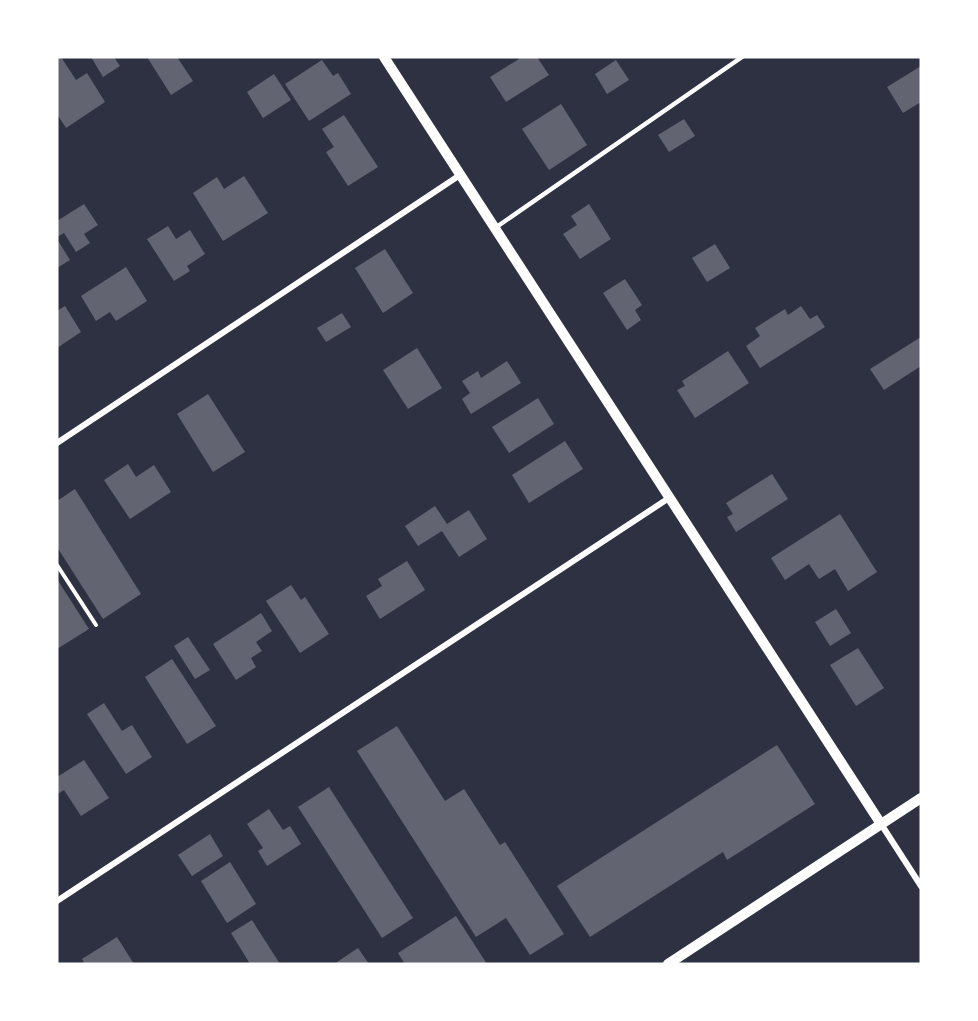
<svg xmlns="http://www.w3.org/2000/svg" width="978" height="1021" font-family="Merriweather,serif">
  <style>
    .building { fill: #626471 }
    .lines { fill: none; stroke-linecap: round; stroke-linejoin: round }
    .path { stroke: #fff; stroke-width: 4 }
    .service { stroke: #fff; stroke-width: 4.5 }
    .minor { stroke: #fff; stroke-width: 6 }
    .tertiary { stroke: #fff; stroke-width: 10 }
  </style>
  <rect width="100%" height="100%" fill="#2d3142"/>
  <g class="building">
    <polygon points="57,57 61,57 76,80 87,73 105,102 66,128 57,114"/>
    <polygon points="91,57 114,57 120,66 103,77"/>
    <polygon points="147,57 177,57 193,81 171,95"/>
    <polygon points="517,57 537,57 549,75 506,102 490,77 519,59"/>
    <polygon points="322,60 333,76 338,73 351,94 309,121 285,84"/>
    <polygon points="616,60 629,80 607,94 595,74"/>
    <polygon points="921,66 921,102 903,113 887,87"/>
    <polygon points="274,74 291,100 263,118 247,92"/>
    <polygon points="561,104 587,145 549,170 522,129"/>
    <polygon points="344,115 378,167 348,186 326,152 334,147 322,129"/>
    <polygon points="684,119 695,136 669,152 658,135"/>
    <polygon points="244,176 268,213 223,241 193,193 217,177 224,189"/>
    <polygon points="84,204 98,225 84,234 90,243 76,252 64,233 57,237 57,221"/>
    <polygon points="589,204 611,239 580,259 563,234 577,225 571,216"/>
    <polygon points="168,226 176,239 190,230 205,254 187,266 190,271 174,281 147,239"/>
    <polygon points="57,239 70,260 57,268"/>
    <polygon points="715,244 730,268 707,282 692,258"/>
    <polygon points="385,249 413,293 383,313 355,268"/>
    <polygon points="126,267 147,301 116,321 110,312 96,321 81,296"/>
    <polygon points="625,279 642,305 635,310 641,320 627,330 603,293"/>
    <polygon points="65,306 81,332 57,348 57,311"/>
    <polygon points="801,306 810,319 817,315 825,327 760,368 746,346 760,336 755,328 785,309 788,315"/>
    <polygon points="342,313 351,327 326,342 317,328"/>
    <polygon points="921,337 921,366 884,390 870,369"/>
    <polygon points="417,348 442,388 408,409 383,370"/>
    <polygon points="728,351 749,383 695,418 677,390 685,386 682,381"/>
    <polygon points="507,361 521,383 471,414 462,399 470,393 462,381 478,371 481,378"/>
    <polygon points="208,394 245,452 213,472 177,414"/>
    <polygon points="538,398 554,424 509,453 492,427"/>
    <polygon points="565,441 583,469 529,503 512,475"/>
    <polygon points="128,464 136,477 154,465 171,492 130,519 104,480"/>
    <polygon points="772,474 788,499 736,532 727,517 733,514 726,503"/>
    <polygon points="75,489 141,594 103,619 57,547 57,501"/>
    <polygon points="435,506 447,524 469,510 487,539 459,557 442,531 418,546 405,526"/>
    <polygon points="840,514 877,572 848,591 835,569 819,579 809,564 785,580 771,558"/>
    <polygon points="407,561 425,590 380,619 366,596 382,586 378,579"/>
    <polygon points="57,579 89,629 57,649"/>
    <polygon points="291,585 301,600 305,597 329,634 300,653 266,601"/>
    <polygon points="836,609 851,633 830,646 815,622"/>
    <polygon points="261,613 272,631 256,642 262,651 251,658 256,667 236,680 213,644"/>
    <polygon points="188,637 210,670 195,679 174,646"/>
    <polygon points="858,648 884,688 856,706 830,665"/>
    <polygon points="172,659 216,726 187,744 145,677"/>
    <polygon points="104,703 122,731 132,725 152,757 126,774 87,714"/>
    <polygon points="397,726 445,801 464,789 500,845 505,842 564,934 530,955 506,918 476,937 357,751"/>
    <polygon points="777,745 815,804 727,860 723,852 590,937 557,886"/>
    <polygon points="84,760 109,798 81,816 64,790 58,794 57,792 57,777"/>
    <polygon points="329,787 413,918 382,938 298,807"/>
    <polygon points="269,809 283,830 290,826 301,844 267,866 258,851 263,848 247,824"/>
    <polygon points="210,834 223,856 192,876 178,855"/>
    <polygon points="230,862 256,904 227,923 201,881"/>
    <polygon points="456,916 487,964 405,964 398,953"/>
    <polygon points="252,920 280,964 250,964 231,933"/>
    <polygon points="117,937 134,964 85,964 82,959"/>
    <polygon points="358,948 369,964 334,964"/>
  </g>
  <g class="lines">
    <polyline class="path" points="57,565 96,625"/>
    <polyline class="service" points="495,228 742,57"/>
    <g class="minor">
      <polyline points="57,443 460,175"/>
      <polyline points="881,824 921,886"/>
      <polyline points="57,901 669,498"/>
    </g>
    <g class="tertiary">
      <polyline points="384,57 881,824"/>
      <polyline points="668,964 921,798"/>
    </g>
  </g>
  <rect width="978" height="1021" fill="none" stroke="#ffffff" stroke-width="117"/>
</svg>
